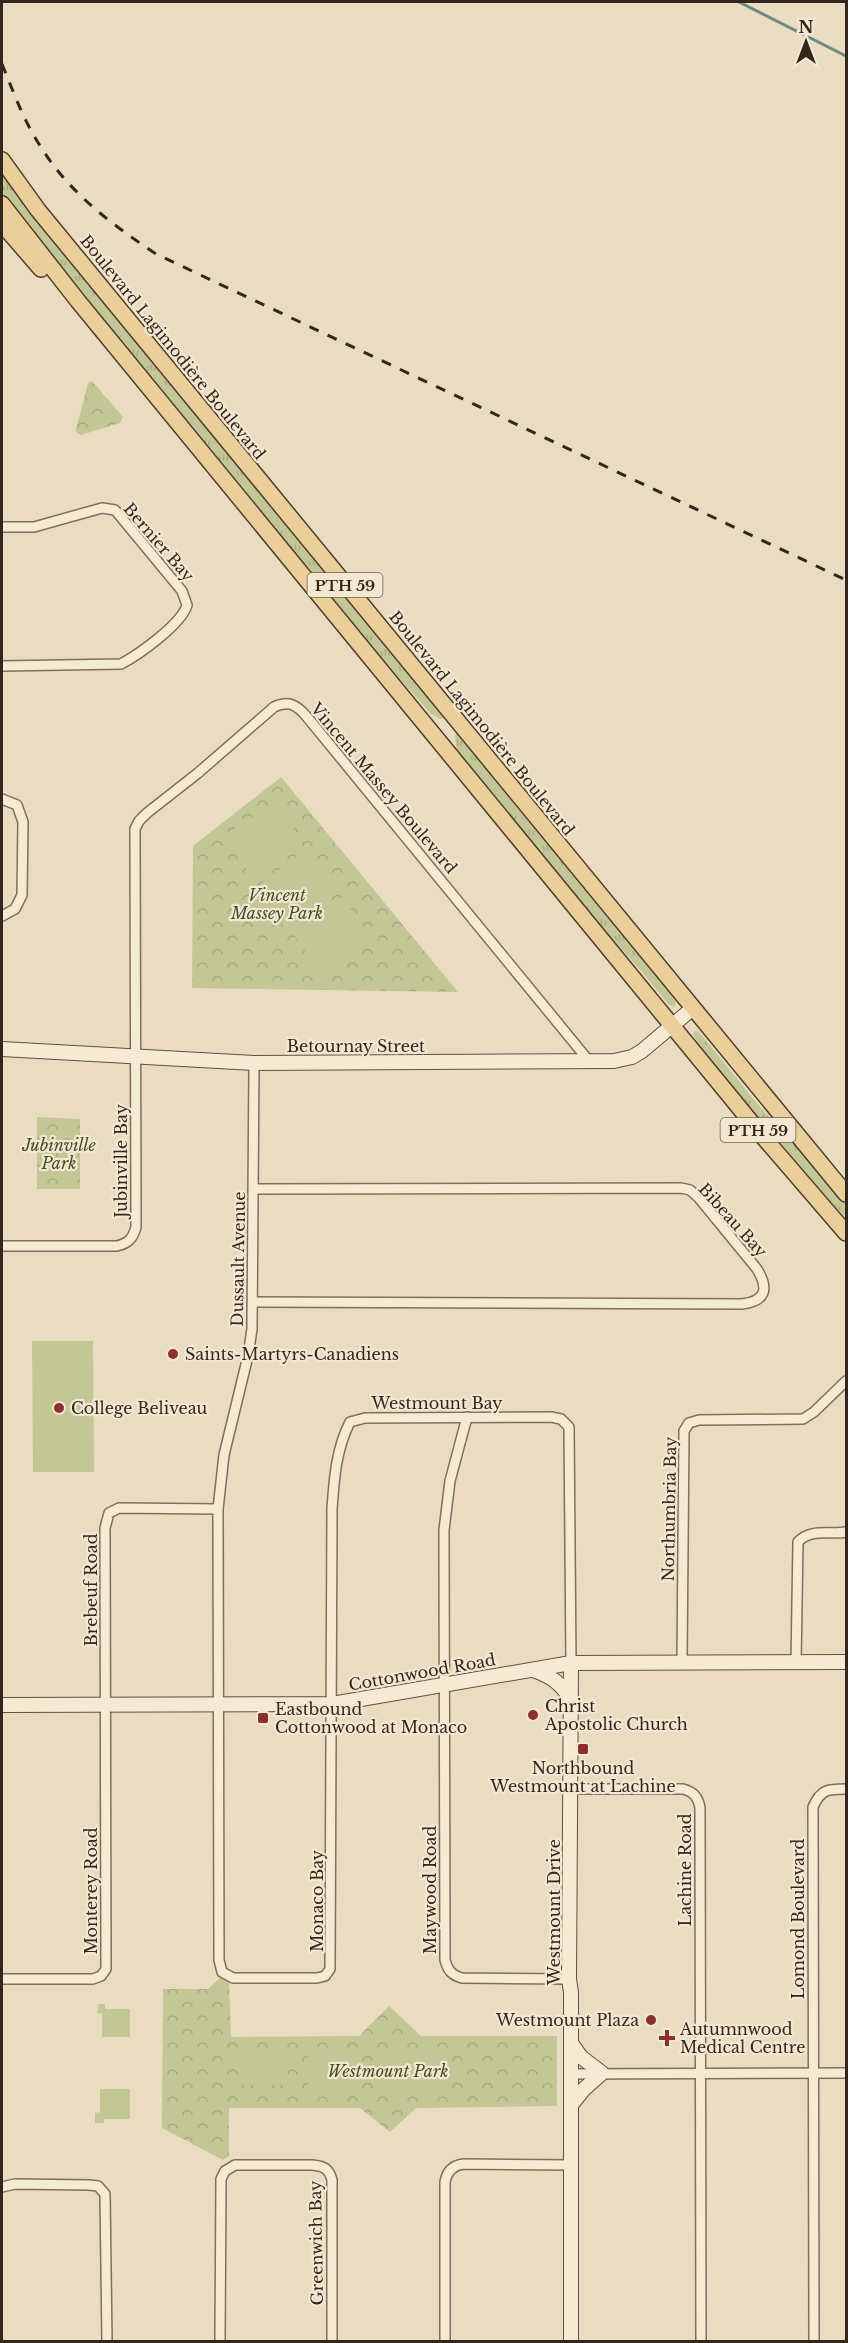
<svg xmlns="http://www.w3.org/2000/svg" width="848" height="2343" font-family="'Libre Baskerville',serif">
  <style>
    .grass { fill: url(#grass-tufts) }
    .park { fill: url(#park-crowns) }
    .garden { fill: #c3c796 }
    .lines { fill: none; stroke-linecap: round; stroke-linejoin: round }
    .stream { stroke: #6c8981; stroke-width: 3 }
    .street-casing { stroke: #826e5a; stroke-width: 12 }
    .secondary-casing { stroke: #634f3e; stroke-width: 16 }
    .primary-casing { stroke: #503d2e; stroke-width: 18 }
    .street { stroke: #f5ead4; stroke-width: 9 }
    .secondary { stroke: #f5ead4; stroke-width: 14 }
    .primary { stroke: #ebcf9b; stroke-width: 15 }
    .rail { stroke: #33271d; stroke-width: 3; stroke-dasharray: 10 10; stroke-linecap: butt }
    .poi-dot { fill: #8c2f33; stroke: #f2e7d0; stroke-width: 2 }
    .labels { text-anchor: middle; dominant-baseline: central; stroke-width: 4.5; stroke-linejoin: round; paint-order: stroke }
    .shield { fill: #f2e7d0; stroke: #6c6153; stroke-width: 1.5 }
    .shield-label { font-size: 15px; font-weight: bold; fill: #33271d }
    .street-label { font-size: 16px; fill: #33271d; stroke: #f2e7d0 }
    .park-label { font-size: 16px; font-style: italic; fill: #454d26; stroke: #f2e7d0 }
    .poi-label { font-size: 16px; fill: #33271d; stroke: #f2e7d0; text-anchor: start }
  </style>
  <defs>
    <pattern id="grass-tufts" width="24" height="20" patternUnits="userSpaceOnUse" patternTransform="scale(1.5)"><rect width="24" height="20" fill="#c3c796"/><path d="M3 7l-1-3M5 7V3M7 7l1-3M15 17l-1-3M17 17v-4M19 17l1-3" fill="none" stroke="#a8ab81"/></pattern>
    <pattern id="park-crowns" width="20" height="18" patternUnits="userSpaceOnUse" patternTransform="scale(1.5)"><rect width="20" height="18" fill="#c3c796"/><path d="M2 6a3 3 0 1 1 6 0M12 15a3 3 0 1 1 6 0" fill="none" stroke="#a8ab81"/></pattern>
  </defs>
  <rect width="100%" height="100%" fill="#eadcc1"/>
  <g class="grass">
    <polygon points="2,168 444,715 444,718 440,719 431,714 352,625 30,232 2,194"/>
    <polygon points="457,732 668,986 676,1003 674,1007 669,1005 642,972 584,907 457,751 455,736"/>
    <polygon points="695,1031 699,1032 760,1107 801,1149 846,1204 846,1218 801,1170 702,1051 693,1034"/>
  </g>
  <g class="park">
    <polygon points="92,381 123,417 120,423 81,435 76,432 76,429 88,383"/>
    <polygon points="281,777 458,992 192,988 193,846"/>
    <polygon points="37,1117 80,1119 80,1189 37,1189"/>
    <polygon points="220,1978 229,1983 231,2037 359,2036 389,2006 421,2036 557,2036 557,2106 416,2108 390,2132 360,2108 229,2108 229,2156 223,2160 162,2128 163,1989 208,1989"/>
  </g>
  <g class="garden">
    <polygon points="275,801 302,840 251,876 223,837"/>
    <polygon points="306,850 335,889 288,924 259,885"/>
    <polygon points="342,897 371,938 321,973 292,932"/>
    <polygon points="32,1341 93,1341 94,1472 33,1472"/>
    <polygon points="99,2004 105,2004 105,2009 130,2009 130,2037 102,2037 102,2014 97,2013"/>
    <polygon points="351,2051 351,2088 308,2088 308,2052"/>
    <polygon points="381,2051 438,2051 438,2091 381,2092"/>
    <polygon points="243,2053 288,2053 287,2085 243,2085"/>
    <polygon points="100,2089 130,2089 130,2119 104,2119 104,2123 95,2123 95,2113 100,2112"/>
  </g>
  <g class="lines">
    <polyline class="stream" points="739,2 846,56"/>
    <defs>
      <g id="street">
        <path d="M 2,527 L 34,527 L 102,508 L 115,510 L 182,591 L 187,605 C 182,624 138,655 121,664 L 2,666"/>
        <polyline points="2,799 17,805 23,822 22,895 15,909 2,916"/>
        <path d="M 254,1063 L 252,1329 L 248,1356 L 224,1455 L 218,1509 L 219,1960 L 222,1972 L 233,1978 L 317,1978 L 325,1976 L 330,1969 L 332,1509 C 334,1480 336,1449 350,1422 L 365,1418 L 551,1417 L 561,1419 L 569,1427 L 571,1663"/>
        <path d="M 2,1246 L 117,1246 C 129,1243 133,1238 136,1227 L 135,829 L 139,821 L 147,813 L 198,773 L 274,707 C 289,700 297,705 307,717 L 589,1061"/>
        <path d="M 253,1302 L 742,1304 C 766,1301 769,1289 757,1269 L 698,1197 L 690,1190 L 681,1188 L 254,1189"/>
        <path d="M 467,1417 L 450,1481 L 444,1530 L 445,1960 C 448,1971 452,1975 462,1978 L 569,1979"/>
        <polyline points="682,1661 684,1431 689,1423 699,1420 803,1419 814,1412 846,1381"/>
        <path d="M 796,1663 L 798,1542 C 810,1528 830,1535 846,1532"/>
        <path d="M 570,1789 L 683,1789 C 694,1792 698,1797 700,1808 L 701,2342"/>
        <polyline points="2,1979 93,1979 101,1976 106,1969 105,1528 109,1513 119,1508 218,1509"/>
        <polyline points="572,2074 846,2073"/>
        <polyline points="2,2187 15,2184 89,2185 98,2186 105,2194 107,2342"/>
        <path d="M 220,2342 L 221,2179 L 225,2171 L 235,2165 L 312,2165 C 323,2166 329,2168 332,2180 L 332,2342"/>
        <path d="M 445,2342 L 445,2182 C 447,2171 453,2165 464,2164 L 572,2165"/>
        <path d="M 814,2342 L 813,1807 C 821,1789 828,1789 846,1789"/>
      </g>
      <g id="secondary">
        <polyline points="2,1049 254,1063 614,1061 632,1057 642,1051 693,1008"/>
        <polyline points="571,1663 569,1979 571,1992 571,2342"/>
        <path d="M 533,1670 C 550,1676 562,1683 570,1699"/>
        <polyline points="2,1705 332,1704 571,1663 846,1662"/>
        <polyline points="571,2043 581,2057 602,2073 584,2089 572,2104"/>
      </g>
      <g id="primary">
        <polyline points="2,160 38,210 846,1194"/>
        <polyline points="2,204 78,301 765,1139 846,1233"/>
        <polyline points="2,224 41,269"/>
      </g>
    </defs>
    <use href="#street" class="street-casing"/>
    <use href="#secondary" class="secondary-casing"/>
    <use href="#primary" class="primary-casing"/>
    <use href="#street" class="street"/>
    <use href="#secondary" class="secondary"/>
    <use href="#primary" class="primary"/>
    <path class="rail" d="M 2,64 C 13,91 23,119 39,144 C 67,191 111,224 156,254 L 846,580"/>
  </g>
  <g class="poi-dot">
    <circle cx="173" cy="1354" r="6"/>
    <circle cx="59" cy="1408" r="6"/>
    <circle cx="533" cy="1715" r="6"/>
    <rect x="257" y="1712" width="12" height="12" rx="3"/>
    <rect x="577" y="1743" width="12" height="12" rx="3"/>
    <circle cx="651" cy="2020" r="6"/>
    <path d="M664 2029h6v6h6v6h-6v6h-6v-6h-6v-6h6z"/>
  </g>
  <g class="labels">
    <g class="shield">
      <rect x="307.5" y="573" width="75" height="24" rx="4.5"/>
      <rect x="720.5" y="1118" width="75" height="24" rx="4.5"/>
    </g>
    <g class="shield-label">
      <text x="345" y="585">PTH 59</text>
      <text x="758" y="1130">PTH 59</text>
    </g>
    <g class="street-label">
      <text transform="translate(173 347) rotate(51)">Boulevard Lagimodière Boulevard</text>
      <text transform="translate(159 542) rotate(49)">Bernier Bay</text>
      <text transform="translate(482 723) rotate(51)">Boulevard Lagimodière Boulevard</text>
      <text transform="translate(384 788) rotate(50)">Vincent Massey Boulevard</text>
      <text x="356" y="1046">Betournay Street</text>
      <text transform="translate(121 1161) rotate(-90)">Jubinville Bay</text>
      <text transform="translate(733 1220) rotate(48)">Bibeau Bay</text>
      <text transform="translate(238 1259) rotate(-89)">Dussault Avenue</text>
      <text x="437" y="1403">Westmount Bay</text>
      <text transform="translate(669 1509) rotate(-89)">Northumbria Bay</text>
      <text transform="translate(91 1590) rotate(-90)">Brebeuf Road</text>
      <text transform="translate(422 1672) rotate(-10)">Cottonwood Road</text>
      <text transform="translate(685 1870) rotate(-90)">Lachine Road</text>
      <text transform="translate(430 1890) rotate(-90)">Maywood Road</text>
      <text transform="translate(91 1891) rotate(-90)">Monterey Road</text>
      <text transform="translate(317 1901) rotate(-90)">Monaco Bay</text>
      <text transform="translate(554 1912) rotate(-90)">Westmount Drive</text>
      <text transform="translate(798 1919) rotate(-90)">Lomond Boulevard</text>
      <text transform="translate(316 2243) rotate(-91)">Greenwich Bay</text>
    </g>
    <g class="park-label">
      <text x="277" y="895">Vincent<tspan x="277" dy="18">Massey Park</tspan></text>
      <text x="59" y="1145">Jubinville<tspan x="59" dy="18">Park</tspan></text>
      <text x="388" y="2071">Westmount Park</text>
    </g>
    <g class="poi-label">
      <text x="185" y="1354">Saints-Martyrs-Canadiens</text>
      <text x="71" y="1408">College Beliveau</text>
      <text x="545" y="1706">Christ<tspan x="545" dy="18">Apostolic Church</tspan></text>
      <text x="275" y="1709">Eastbound<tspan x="275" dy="18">Cottonwood at Monaco</tspan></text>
      <text x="583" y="1768" text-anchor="middle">Northbound<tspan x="583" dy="18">Westmount at Lachine</tspan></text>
      <text x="639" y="2020" text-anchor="end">Westmount Plaza</text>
      <text x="680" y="2029">Autumnwood<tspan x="680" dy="18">Medical Centre</tspan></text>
    </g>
  </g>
  <rect width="848" height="2343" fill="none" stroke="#33271d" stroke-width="6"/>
  <g transform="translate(806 42)" stroke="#f2e7d0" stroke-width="4.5" paint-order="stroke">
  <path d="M0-4.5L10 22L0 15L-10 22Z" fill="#33271d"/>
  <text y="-9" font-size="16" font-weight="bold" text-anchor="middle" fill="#33271d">N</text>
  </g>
</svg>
